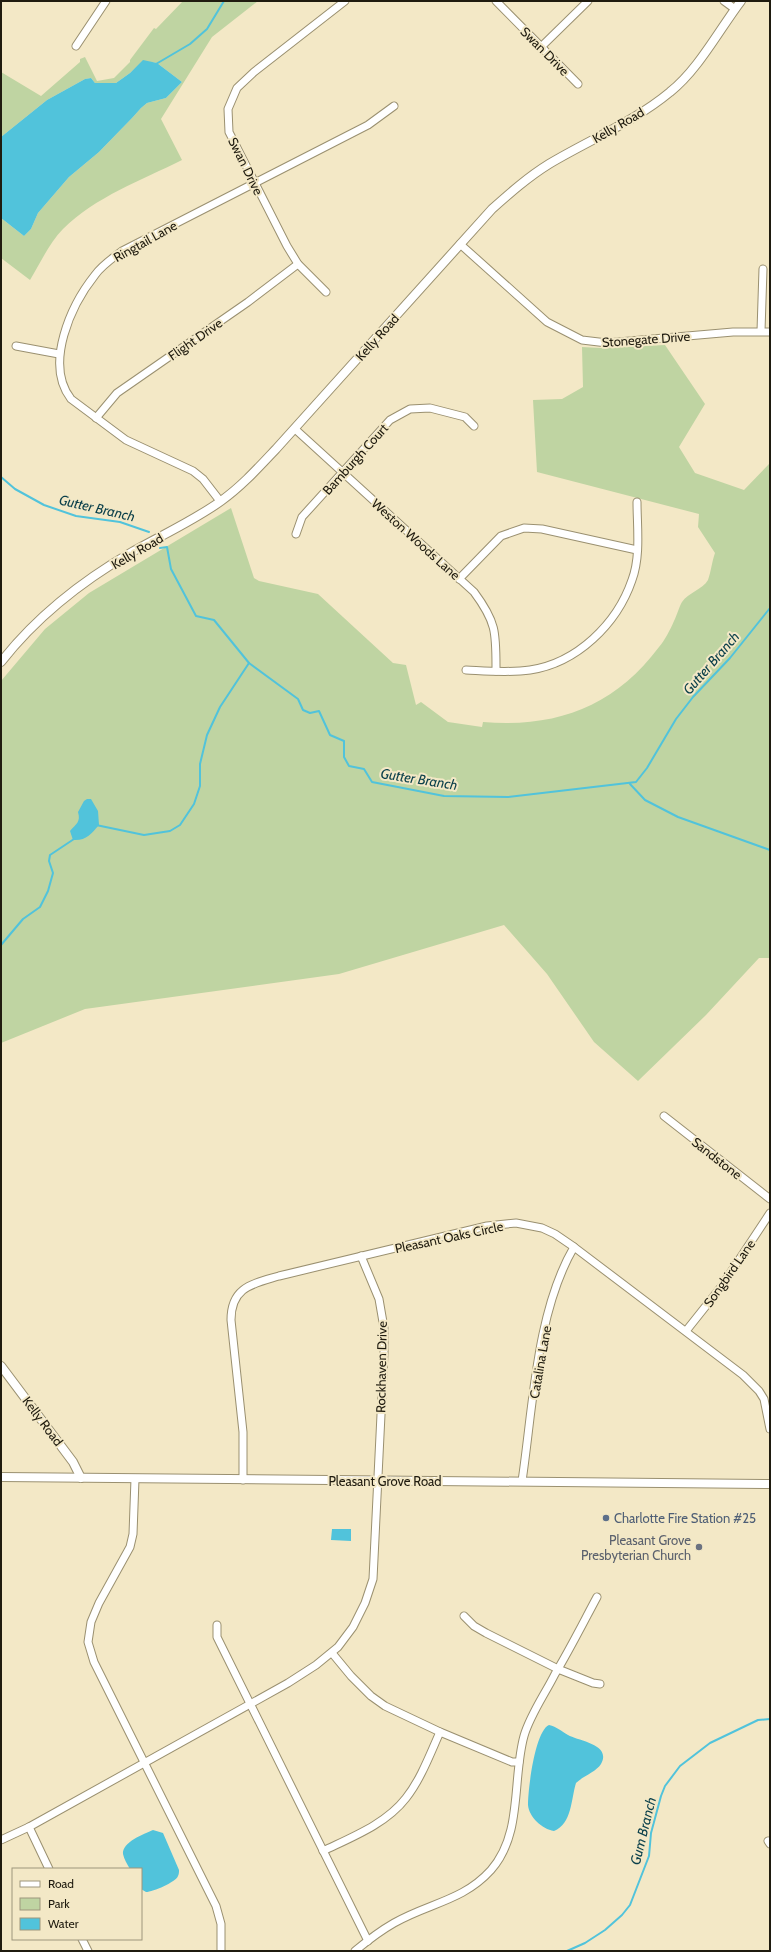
<svg xmlns="http://www.w3.org/2000/svg" width="771" height="1952" font-family="Cabin,sans-serif">
  <style>
    .green { fill: #bfd4a2 }
    .water { fill: #51c3db }
    .lines { fill: none; stroke-linecap: round; stroke-linejoin: round }
    .stream { stroke: #51c3db; stroke-width: 2 }
    .minor-casing { stroke: #9a9070; stroke-width: 9 }
    .tertiary-casing { stroke: #9a9070; stroke-width: 10 }
    .minor { stroke: #fff; stroke-width: 7 }
    .tertiary { stroke: #fff; stroke-width: 8 }
    .service-dot { fill: #5c6f8a; stroke: #f3e8c6; stroke-width: 1.5 }
    .worship-dot { fill: #6b7280; stroke: #f3e8c6; stroke-width: 1.5 }
    .labels { text-anchor: middle; dominant-baseline: central; stroke-width: 4; stroke-linejoin: round; paint-order: stroke }
    .street-label { font-size: 13px; fill: #1f1b0f; stroke: #f3e8c6 }
    .service-label { font-size: 13px; fill: #4e5e75; stroke: #f3e8c6; text-anchor: start }
    .worship-label { font-size: 13px; fill: #5b616d; stroke: #f3e8c6; text-anchor: end }
    .water-label { font-size: 14px; font-style: italic; fill: #0a3f4a; stroke: #f3e8c6 }
  </style>
  <rect width="100%" height="100%" fill="#f3e8c6"/>
  <g class="green">
    <path d="M 183,1 L 258,1 L 212,37 L 161,119 L 182,160 C 142,180 95,197 63,229 C 49,243 40,264 30,280 L 1,258 L 1,218 L 24,236 L 31,229 L 38,213 L 69,177 L 99,152 L 133,117 L 141,108 L 147,103 L 166,98 L 182,82 L 157,63 L 143,61 L 130,73 L 116,83 L 95,83 L 91,78 L 85,79 L 47,100 L 1,137 L 1,72 L 41,96 L 80,62 L 80,59 L 85,57 L 97,81 L 114,78 L 130,62 L 130,60 L 154,28 L 156,29 Z"/>
    <path d="M 665,345 L 705,404 L 679,447 L 695,473 L 744,490 L 769,464 L 770,458 L 770,958 L 759,958 L 706,1015 L 638,1081 L 594,1042 L 547,974 L 504,925 L 339,974 L 85,1009 L 1,1043 L 1,681 L 45,629 L 89,593 L 231,508 L 254,578 L 259,581 L 318,594 L 393,663 L 406,665 L 416,705 L 421,702 L 448,722 L 482,727 L 483,722 C 556,728 614,707 659,647 C 665,640 670,630 674,621 C 677,615 679,607 682,602 C 688,593 703,589 708,580 C 711,572 712,561 715,553 L 698,527 L 699,514 L 537,472 L 533,400 L 562,399 L 583,387 L 582,347 L 601,348 Z"/>
  </g>
  <g class="water">
    <polygon points="143,60 157,63 182,82 166,98 147,103 141,108 133,117 99,152 69,177 38,213 31,229 24,236 1,218 1,137 47,100 85,79 91,78 95,83 116,83 130,73"/>
    <path d="M 87,799 L 91,799 L 98,811 L 99,825 C 91,834 86,841 73,840 L 70,831 C 76,824 81,822 78,812 L 84,801 Z"/>
    <polygon points="332,1529 351,1529 351,1541 331,1540"/>
    <path d="M 549,1725 C 557,1727 561,1731 568,1735 C 578,1741 612,1744 601,1764 C 596,1772 583,1776 576,1783 C 571,1799 572,1824 554,1831 C 542,1829 529,1817 528,1805 C 528,1789 535,1731 549,1725 Z"/>
    <path d="M 153,1830 L 163,1833 L 179,1870 C 179,1872 179,1874 178,1876 C 176,1882 153,1892 146,1892 L 141,1889 L 141,1869 L 130,1869 C 127,1864 124,1859 123,1854 C 122,1842 144,1834 153,1830 Z"/>
  </g>
  <g class="lines">
    <g class="stream">
      <polyline points="156,64 190,44 207,29 224,1"/>
      <polyline points="1,477 15,489 44,505 76,516 120,522 149,532"/>
      <polyline points="160,548 167,547 171,569 196,616 214,620 249,663 298,699 303,710 310,713 319,711 330,735 344,741 344,757 349,766 364,769 372,782 444,796 508,797 636,782 647,768 676,719 693,697 730,658 770,608"/>
      <polyline points="630,784 645,800 678,817 770,850"/>
      <polyline points="96,825 144,835 170,831 180,825 194,804 200,786 200,764 207,735 220,707 249,663"/>
      <polyline points="1,945 23,919 40,907 48,891 53,873 49,861 50,855 74,839"/>
      <polyline points="567,1951 585,1943 605,1930 622,1915 630,1905 649,1856 651,1833 661,1796 665,1786 680,1766 710,1743 758,1720 770,1719"/>
    </g>
    <defs>
      <g id="minor">
        <polyline points="496,1 578,84"/>
        <polyline points="724,1 735,9"/>
        <polyline points="76,46 106,1"/>
        <polyline points="541,47 588,1"/>
        <polyline points="460,244 547,322 582,340 607,343 733,332 770,332"/>
        <polyline points="326,292 298,264 287,246 229,132 228,109 237,88 254,72 345,1"/>
        <polyline points="761,331 763,269"/>
        <polyline points="16,346 59,354"/>
        <polyline points="96,418 117,393 248,302 298,264"/>
        <path d="M 295,429 L 474,592 C 497,623 496,633 496,671"/>
        <path d="M 220,501 L 203,479 L 193,471 L 126,440 L 71,399 C 44,364 71,305 95,275 C 102,265 113,258 122,251 L 368,125 L 394,106"/>
        <polyline points="296,534 302,517 390,420 410,409 430,408 465,417 474,426"/>
        <polyline points="459,579 501,536 524,528 542,529 637,550"/>
        <path d="M 466,670 C 487,671 510,673 530,670 C 577,663 617,624 632,580 C 641,556 637,526 637,502"/>
        <polyline points="664,1116 770,1199"/>
        <polyline points="686,1331 721,1287 770,1213"/>
        <polyline points="135,1479 133,1534 130,1547 99,1603 91,1622 88,1642 94,1662 216,1906 221,1924 221,1951"/>
        <path d="M 243,1480 L 243,1432 L 231,1320 C 231,1287 252,1284 279,1276 L 487,1226 L 516,1223 L 542,1228 L 555,1234 L 574,1247 L 743,1375 L 759,1391 L 764,1399 L 770,1429"/>
        <path d="M 522,1481 C 533,1408 536,1312 574,1247"/>
        <polyline points="464,1616 474,1626 486,1633 558,1669 593,1683 600,1684"/>
        <polyline points="217,1625 217,1637 368,1941"/>
        <polyline points="332,1653 351,1676 371,1696 385,1706 440,1732 512,1762 519,1762"/>
        <polyline points="29,1827 49,1869"/>
        <polyline points="1,1840 29,1827 288,1683 316,1665 338,1647 353,1627 365,1603 373,1579 384,1353 384,1328 379,1299 361,1256"/>
        <polyline points="768,1841 770,1844"/>
        <path d="M 323,1851 C 352,1837 386,1824 406,1798 C 421,1779 430,1754 440,1732"/>
        <polyline points="82,1939 88,1951"/>
        <path d="M 355,1951 C 367,1941 380,1931 394,1923 C 429,1903 463,1901 491,1870 C 523,1834 512,1779 524,1736 C 530,1715 545,1694 555,1674 C 570,1649 583,1623 597,1597"/>
      </g>
      <g id="tertiary">
        <path d="M 1,662 C 37,616 82,581 132,552 C 162,535 193,521 221,501 C 242,486 259,467 276,449 L 492,209 C 510,193 528,177 549,164 C 589,140 634,122 670,92 C 698,70 719,30 741,1"/>
        <polyline points="1,1366 73,1462 81,1478"/>
        <polyline points="1,1477 770,1484"/>
      </g>
    </defs>
    <use href="#minor" class="minor-casing"/>
    <use href="#tertiary" class="tertiary-casing"/>
    <use href="#minor" class="minor"/>
    <use href="#tertiary" class="tertiary"/>
  </g>
  <circle class="service-dot" cx="606" cy="1518" r="4"/>
  <circle class="worship-dot" cx="699" cy="1547" r="4"/>
  <g class="labels">
    <g class="street-label">
      <text transform="translate(545 51) rotate(45)">Swan Drive</text>
      <text transform="translate(618 125) rotate(-30)">Kelly Road</text>
      <text transform="translate(246 166) rotate(64)">Swan Drive</text>
      <text transform="translate(145 241) rotate(-29)">Ringtail Lane</text>
      <text transform="translate(377 337) rotate(-48)">Kelly Road</text>
      <text transform="translate(195 339) rotate(-35)">Flight Drive</text>
      <text transform="translate(646 339) rotate(-4)">Stonegate Drive</text>
      <text transform="translate(355 459) rotate(-48)">Bamburgh Court</text>
      <text transform="translate(416 539) rotate(42)">Weston Woods Lane</text>
      <text transform="translate(137 551) rotate(-30)">Kelly Road</text>
      <text transform="translate(717 1158) rotate(38)">Sandstone</text>
      <text transform="translate(449 1237) rotate(-12)">Pleasant Oaks Circle</text>
      <text transform="translate(729 1273) rotate(-55)">Songbird Lane</text>
      <text transform="translate(540 1362) rotate(-80)">Catalina Lane</text>
      <text transform="translate(381 1367) rotate(-89)">Rockhaven Drive</text>
      <text transform="translate(43 1421) rotate(53)">Kelly Road</text>
      <text x="385" y="1481">Pleasant Grove Road</text>
    </g>
    <g class="service-label">
      <text x="614" y="1518">Charlotte Fire Station #25</text>
    </g>
    <g class="worship-label">
      <text x="691" y="1540">Pleasant Grove<tspan x="691" dy="15">Presbyterian Church</tspan></text>
    </g>
    <g class="water-label">
      <text transform="translate(97 508) rotate(13)">Gutter Branch</text>
      <text transform="translate(711 663) rotate(-49)">Gutter Branch</text>
      <text transform="translate(419 779) rotate(9)">Gutter Branch</text>
      <text transform="translate(643 1831) rotate(-76)">Gum Branch</text>
    </g>
  </g>
  <rect width="771" height="1952" fill="none" stroke="#1f1b0f" stroke-width="4"/>
  <rect x="12" y="1868" width="130" height="72" fill="#f3e8c6" stroke="#9e967d"/>
  <rect x="20" y="1881" width="20" height="6" fill="#ffffff" stroke="#9e967d"/>
  <text x="48" y="1888" font-size="12" fill="#1f1b0f">Road</text>
  <rect x="20" y="1898" width="20" height="12" fill="#bfd4a2" stroke="#9e967d"/>
  <text x="48" y="1908" font-size="12" fill="#1f1b0f">Park</text>
  <rect x="20" y="1918" width="20" height="12" fill="#51c3db" stroke="#9e967d"/>
  <text x="48" y="1928" font-size="12" fill="#1f1b0f">Water</text>
</svg>
